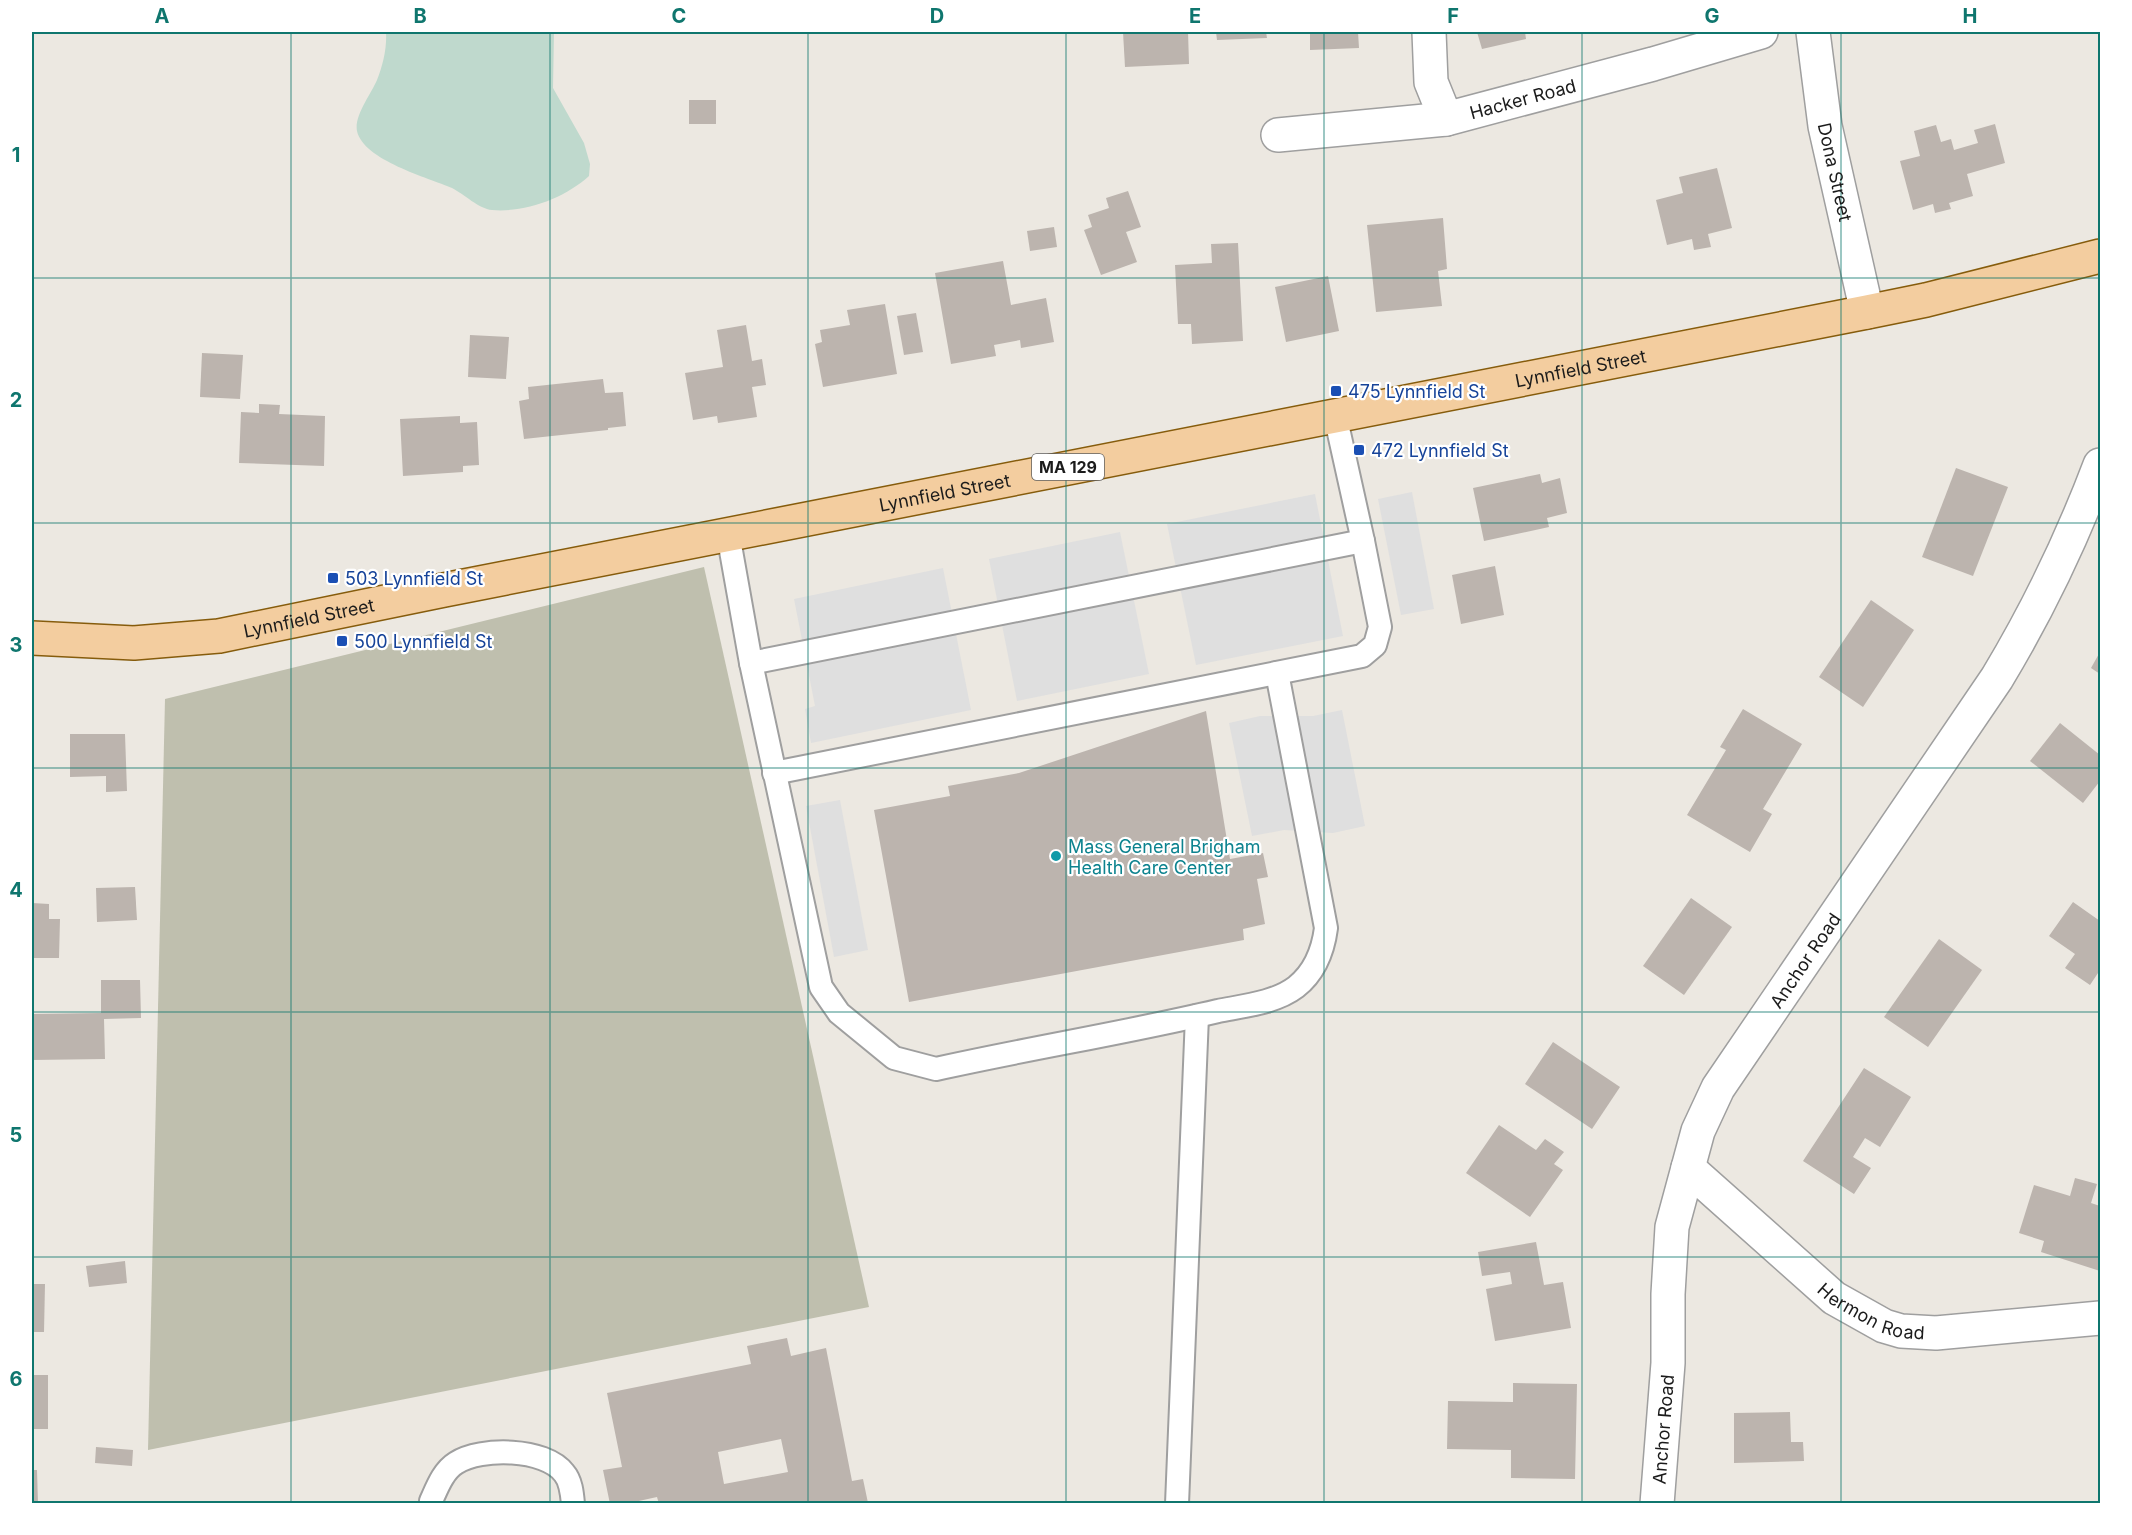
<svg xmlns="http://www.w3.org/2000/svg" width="2132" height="1535" font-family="Inter,sans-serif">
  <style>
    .construction { fill: #bfbfae }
    .wetland { fill: #bfd9cd }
    .parking { fill: #dfdfdf }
    .building { fill: #bcb4ae; fill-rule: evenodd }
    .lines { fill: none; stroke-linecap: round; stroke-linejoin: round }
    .lane-casing { stroke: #9f9f9f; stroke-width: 26 }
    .street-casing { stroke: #9f9f9f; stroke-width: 36 }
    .primary-casing { stroke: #865c0c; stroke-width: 36 }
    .lane { stroke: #fff; stroke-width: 22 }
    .street { stroke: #fff; stroke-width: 33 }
    .primary { stroke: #f3cd9f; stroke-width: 33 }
    .grid { fill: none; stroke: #0f766e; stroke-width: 1.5; stroke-opacity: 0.55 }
    .transit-dot { fill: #1a4fb4; stroke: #fff; stroke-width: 2 }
    .culture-dot { fill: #0f9aa8; stroke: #fff; stroke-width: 2 }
    .labels { text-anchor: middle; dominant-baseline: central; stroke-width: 4.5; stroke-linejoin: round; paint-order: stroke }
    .shield { fill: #fff; stroke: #5f5f5f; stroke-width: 1.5 }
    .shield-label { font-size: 16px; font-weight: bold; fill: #1b1b1b }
    .street-label { font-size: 18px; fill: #1b1b1b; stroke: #fff }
    .transit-label { font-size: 18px; fill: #164399; stroke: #fff; text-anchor: start }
    .culture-label { font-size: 18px; fill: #0d838f; stroke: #fff; text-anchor: start }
    .neatline { fill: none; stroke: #0f766e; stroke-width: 2 }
    .grid-label { font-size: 20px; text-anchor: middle; font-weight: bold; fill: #0f766e }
  </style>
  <rect width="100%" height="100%" fill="#ece8e1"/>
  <polygon class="construction" points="704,567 869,1307 148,1450 165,699"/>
  <path class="wetland" d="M 386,32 L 554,32 L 553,88 L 584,143 L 590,164 L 589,176 C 565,198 525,213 492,210 C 479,209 464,194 452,188 C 429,178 363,160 357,131 C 354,116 371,94 377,80 C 383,65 387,48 386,32 Z"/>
  <g class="parking">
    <polygon points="1412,492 1434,609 1401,615 1378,499"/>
    <polygon points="1315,494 1343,636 1196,665 1167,524"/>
    <polygon points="1120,532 1149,674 1017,701 989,559"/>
    <polygon points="943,568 971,710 811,743 805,709 815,706 794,599"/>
    <polygon points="1342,710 1365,826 1333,833 1284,830 1252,836 1229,723 1260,716 1313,716"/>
    <polygon points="840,800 868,950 834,957 806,806"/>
  </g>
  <g class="building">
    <polygon points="1123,32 1188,32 1189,64 1125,67"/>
    <polygon points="1216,32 1266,32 1267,38 1217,40"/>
    <polygon points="1310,32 1358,32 1359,48 1310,50"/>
    <polygon points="1477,32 1525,32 1526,39 1482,49"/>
    <rect x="689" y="100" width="27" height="24"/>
    <polygon points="1995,124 2005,163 1967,174 1973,196 1949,203 1951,209 1935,213 1933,204 1913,210 1900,161 1920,156 1914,131 1936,125 1941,142 1951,139 1954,150 1978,143 1974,130"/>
    <polygon points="1717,168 1732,228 1708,234 1711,247 1694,250 1692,239 1667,245 1656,200 1683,193 1679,177"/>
    <polygon points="1128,191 1141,227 1126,232 1137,262 1101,275 1084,230 1092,227 1088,215 1109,208 1106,198"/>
    <polygon points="1443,218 1447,269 1438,271 1442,306 1376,312 1367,225"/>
    <polygon points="1054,227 1057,247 1030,251 1027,231"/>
    <polygon points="1238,243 1243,341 1192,344 1191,324 1178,324 1175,265 1212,263 1211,244"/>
    <polygon points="1003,261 1011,305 1046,298 1054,342 1021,348 1020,340 994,345 996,356 951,364 935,273"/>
    <polygon points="1328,276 1339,331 1286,342 1275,287"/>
    <polygon points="885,304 897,374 823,387 815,344 822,342 820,330 850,325 847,310"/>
    <polygon points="916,313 923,352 904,355 897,316"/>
    <polygon points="746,325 752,361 762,359 766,385 752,387 757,417 718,423 717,416 693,420 685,373 723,367 717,330"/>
    <polygon points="470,335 509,337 506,379 468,377"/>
    <polygon points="202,353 243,355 240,399 200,397"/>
    <polygon points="603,379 605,393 623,392 626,426 608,428 608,430 524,439 519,401 529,399 528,387"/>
    <polygon points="259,404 280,405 279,414 325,416 324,466 239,463 241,412 259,413"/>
    <polygon points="460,416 460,423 477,422 479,465 463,466 463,472 403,476 400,419"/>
    <polygon points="1956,468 2008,487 1973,576 1922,557"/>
    <polygon points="1540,474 1542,483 1560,478 1567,513 1547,518 1549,527 1484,541 1473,488"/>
    <polygon points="1495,566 1504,615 1461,624 1452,575"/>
    <polygon points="1871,600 1914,630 1863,707 1819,677"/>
    <polygon points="2100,652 2100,674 2091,668"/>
    <polygon points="1743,709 1802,744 1763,809 1772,814 1750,852 1687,815 1726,750 1720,747"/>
    <polygon points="1206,711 1230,859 1263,853 1268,877 1257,879 1265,924 1243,929 1244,940 909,1002 874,810 950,796 948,786 1019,773"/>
    <polygon points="2060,723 2100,755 2100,781 2083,803 2030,761"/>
    <polygon points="70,734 125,734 127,791 106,792 106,776 70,777"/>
    <polygon points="32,775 33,775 34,800 32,800"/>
    <polygon points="135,887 137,920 97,922 96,888"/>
    <polygon points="1691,898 1732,927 1684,995 1643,966"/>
    <polygon points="2073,902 2100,921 2100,970 2090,985 2065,968 2075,954 2049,936"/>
    <polygon points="32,903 49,904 49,919 60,919 59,958 32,958"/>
    <polygon points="1939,939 1982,970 1928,1047 1884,1017"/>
    <polygon points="101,980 140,980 141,1018 104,1019 105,1059 32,1060 32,1014 101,1013"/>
    <polygon points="1553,1042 1620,1087 1592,1129 1525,1084"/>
    <polygon points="1864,1068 1911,1097 1880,1147 1865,1138 1853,1157 1871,1168 1854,1194 1803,1161"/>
    <polygon points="1499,1125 1536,1150 1545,1139 1564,1152 1554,1164 1563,1170 1530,1217 1466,1173"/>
    <rect x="32" y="1145" width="2" height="48"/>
    <polygon points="2075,1178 2097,1184 2091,1203 2100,1206 2100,1271 2041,1252 2044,1241 2019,1233 2034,1185 2070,1196"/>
    <polygon points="1536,1242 1544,1285 1563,1282 1571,1328 1495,1341 1486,1289 1512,1284 1510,1272 1482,1276 1478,1252"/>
    <polygon points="125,1261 127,1283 89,1287 86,1266"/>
    <polygon points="32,1284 45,1284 44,1332 32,1332"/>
    <path d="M 787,1338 L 791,1356 L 826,1348 L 852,1481 L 863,1479 L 868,1503 L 659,1504 L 657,1497 L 625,1504 L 610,1504 L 603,1470 L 622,1467 L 607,1393 L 751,1364 L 747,1346 ZM 781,1439 L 788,1472 L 724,1484 L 718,1452 Z"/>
    <rect x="32" y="1375" width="16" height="54"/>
    <polygon points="1513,1383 1577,1384 1575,1479 1511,1478 1511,1450 1447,1449 1448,1401 1513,1402"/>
    <polygon points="1790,1412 1791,1442 1803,1442 1804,1461 1734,1463 1734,1413"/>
    <polygon points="96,1447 133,1450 132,1466 95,1463"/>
    <polygon points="32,1470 37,1470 38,1504 32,1504"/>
  </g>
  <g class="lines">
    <defs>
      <g id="lane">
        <polyline points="728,534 751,663 1363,541 1335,415"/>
        <path d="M 751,663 L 821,987 L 839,1013 L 894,1058 L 936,1069 C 1030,1048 1125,1033 1218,1011 C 1243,1006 1275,1003 1296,987 C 1315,972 1323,951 1326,928 L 1277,673"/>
        <polyline points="774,773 1362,656 1375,645 1380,627 1363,541"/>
        <path d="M 431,1501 C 437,1488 443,1471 456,1463 C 481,1447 545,1448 564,1473 C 571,1481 572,1493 573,1504"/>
        <polyline points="1177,1504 1197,1016"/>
      </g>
      <g id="street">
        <polyline points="1429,32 1431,82 1446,119"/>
        <path id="s1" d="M 1813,32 L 1825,126 L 1867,312"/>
        <path id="s2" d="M 1278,135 L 1446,119 L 1653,64 L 1761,32"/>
        <path id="s3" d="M 1688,1168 L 1834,1298 L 1884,1326 L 1901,1331 L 1936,1333 L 2100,1318"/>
        <path id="s4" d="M 1657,1504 L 1668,1363 L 1668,1294 L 1672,1227 L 1698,1131 L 1718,1088 L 1997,678 C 2038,610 2072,539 2100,465"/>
      </g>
      <g id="primary">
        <path id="s5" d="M 32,638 L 134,643 L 219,636 L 444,590 L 1867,312 L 1926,300 L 2100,256"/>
      </g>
    </defs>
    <use href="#lane" class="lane-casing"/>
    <use href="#street" class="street-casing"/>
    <use href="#primary" class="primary-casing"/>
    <use href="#lane" class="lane"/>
    <use href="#street" class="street"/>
    <use href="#primary" class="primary"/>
  </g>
  <path class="grid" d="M 291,32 L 291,1504M 550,32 L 550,1504M 808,32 L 808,1504M 1066,32 L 1066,1504M 1324,32 L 1324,1504M 1582,32 L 1582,1504M 1841,32 L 1841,1504M 32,278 L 2100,278M 32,523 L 2100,523M 32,768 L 2100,768M 32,1012 L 2100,1012M 32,1257 L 2100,1257"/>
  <g class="transit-dot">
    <rect x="1330" y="385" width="12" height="12" rx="3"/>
    <rect x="1353" y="444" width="12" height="12" rx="3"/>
    <rect x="327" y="572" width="12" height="12" rx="3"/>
    <rect x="336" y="635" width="12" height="12" rx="3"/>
  </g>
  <circle class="culture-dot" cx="1056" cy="856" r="6"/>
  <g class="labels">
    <rect class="shield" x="1032" y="454" width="72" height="26" rx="4.5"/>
    <g class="shield-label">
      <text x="1068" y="467">MA 129</text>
    </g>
    <g class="street-label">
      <text stroke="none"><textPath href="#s2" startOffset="248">Hacker Road</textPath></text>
      <text stroke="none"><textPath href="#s1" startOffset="142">Dona Street</textPath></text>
      <text stroke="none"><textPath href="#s5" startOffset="1575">Lynnfield Street</textPath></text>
      <text stroke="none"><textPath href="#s5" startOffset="927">Lynnfield Street</textPath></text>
      <text stroke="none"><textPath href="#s5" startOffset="279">Lynnfield Street</textPath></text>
      <text stroke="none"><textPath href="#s4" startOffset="579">Anchor Road</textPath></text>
      <text stroke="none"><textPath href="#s3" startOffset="236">Hermon Road</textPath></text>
      <text stroke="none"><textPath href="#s4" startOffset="75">Anchor Road</textPath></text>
    </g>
    <g class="transit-label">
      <text x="1348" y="391">475 Lynnfield St</text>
      <text x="1371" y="450">472 Lynnfield St</text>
      <text x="345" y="578">503 Lynnfield St</text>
      <text x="354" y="641">500 Lynnfield St</text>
    </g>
    <g class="culture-label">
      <text x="1068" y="846">Mass General Brigham<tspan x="1068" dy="21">Health Care Center</tspan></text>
    </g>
  </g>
  <rect width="2132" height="1535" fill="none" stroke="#ffffff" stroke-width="66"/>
  <rect x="33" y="33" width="2066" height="1469" class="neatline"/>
  <g class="grid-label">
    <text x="162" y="23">A</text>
    <text x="420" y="23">B</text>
    <text x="679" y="23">C</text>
    <text x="937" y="23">D</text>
    <text x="1195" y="23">E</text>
    <text x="1453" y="23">F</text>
    <text x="1712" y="23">G</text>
    <text x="1970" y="23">H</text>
    <text x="16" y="162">1</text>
    <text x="16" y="407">2</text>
    <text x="16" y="652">3</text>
    <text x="16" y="897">4</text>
    <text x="16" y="1142">5</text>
    <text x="16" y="1386">6</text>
  </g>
</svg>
